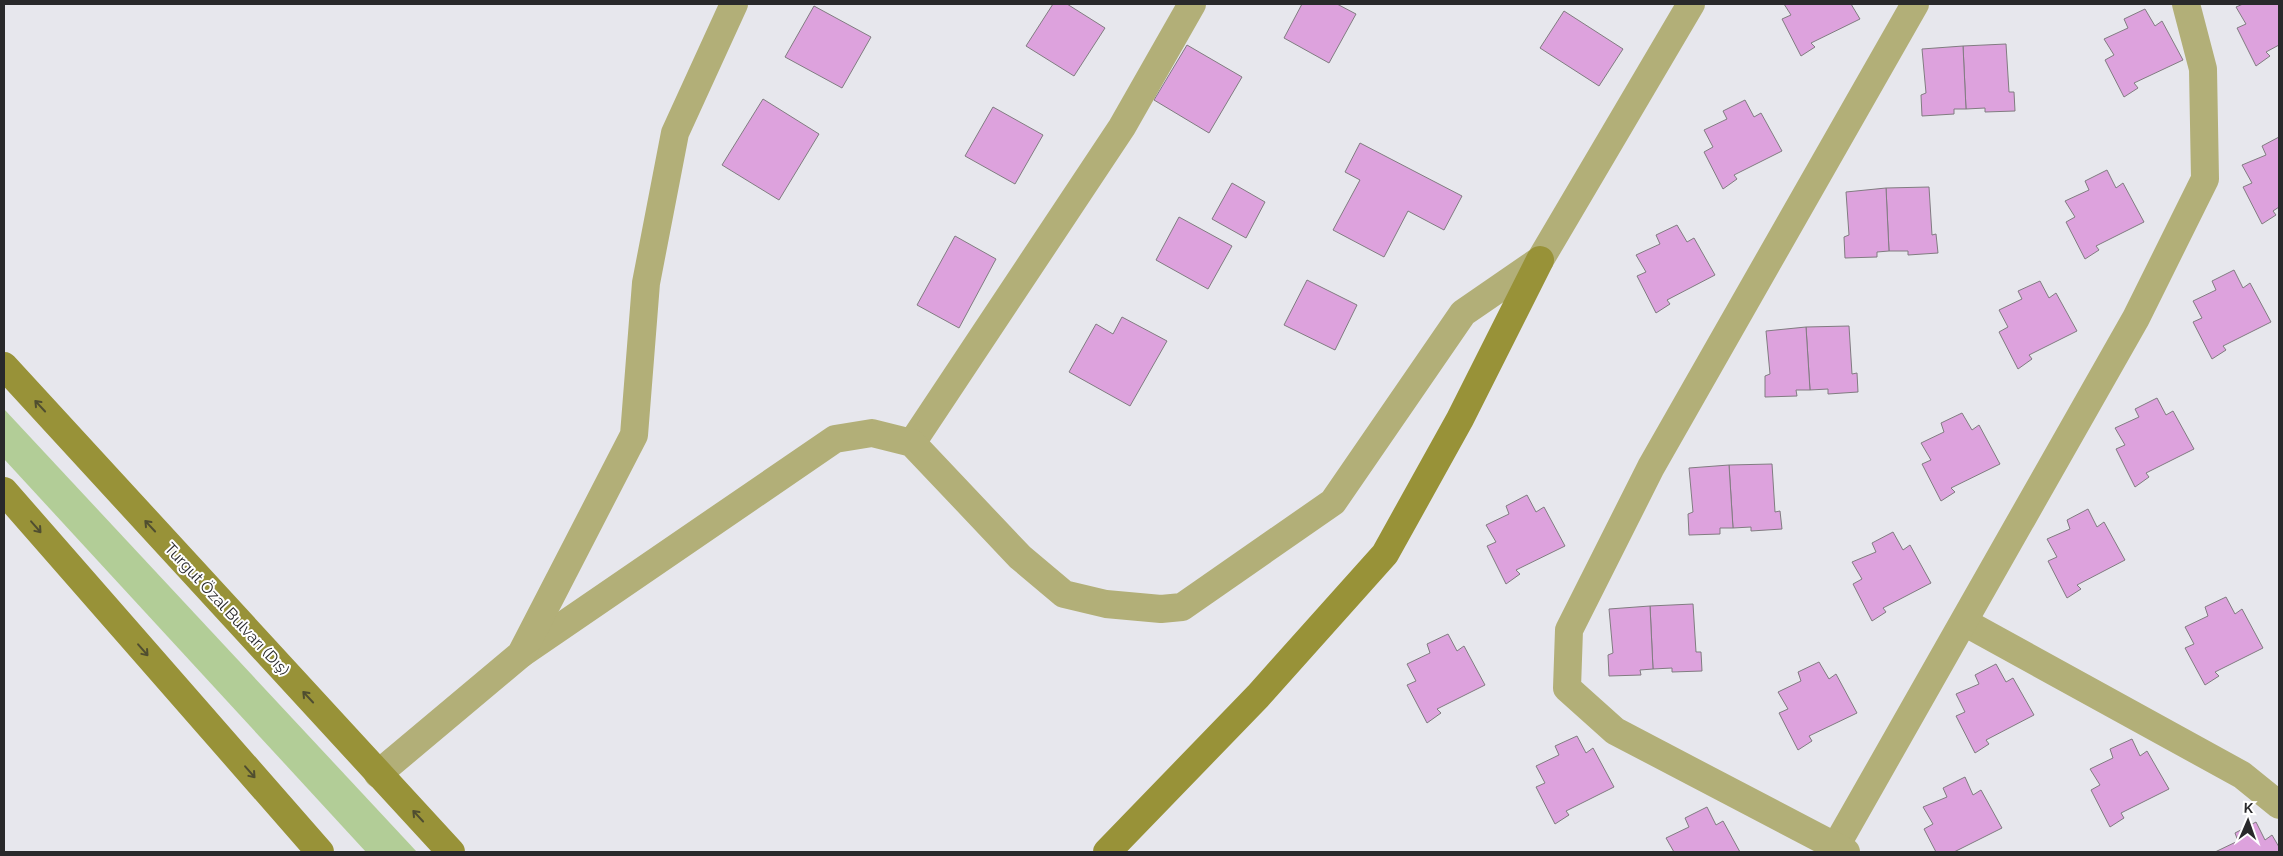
<svg xmlns="http://www.w3.org/2000/svg" width="2283" height="856" font-family="Raleway,sans-serif">
  <style>
    .green { fill: #b2cd97 }
    .building { fill: #dda2dd; stroke: #817c81 }
    .lines { fill: none; stroke-linecap: round; stroke-linejoin: round }
    .street { stroke: #b2af78; stroke-width: 28 }
    .secondary { stroke: #989238; stroke-width: 28 }
    .oneway { stroke: #504e30 }
    .labels { text-anchor: middle; dominant-baseline: central; stroke-width: 4; stroke-linejoin: round; paint-order: stroke }
    .street-label { font-size: 16px; fill: #29292b; stroke: #fff }
  </style>
  <rect width="100%" height="100%" fill="#e7e7ed"/>
  <polygon class="green" points="4,409 417,852 366,852 4,459"/>
  <g class="building">
    <polygon points="1053,4 1067,4 1105,28 1074,76 1026,46"/>
    <polygon points="1302,4 1337,4 1356,14 1329,63 1284,38"/>
    <polygon points="1784,4 1851,4 1860,19 1811,43 1815,47 1801,56 1782,19 1791,15"/>
    <polygon points="2243,4 2279,4 2279,45 2266,52 2270,56 2256,66 2237,28 2246,24 2236,7"/>
    <polygon points="814,6 871,37 842,88 785,57"/>
    <polygon points="2145,9 2155,26 2162,21 2183,60 2134,83 2138,88 2124,97 2105,60 2114,55 2104,39 2128,28 2124,19"/>
    <polygon points="1564,11 1623,49 1599,86 1540,48"/>
    <polygon points="2006,44 2009,92 2014,92 2015,111 1985,112 1985,108 1966,109 1963,46"/>
    <polygon points="1187,45 1242,77 1209,133 1154,100"/>
    <polygon points="1963,46 1966,109 1954,109 1954,114 1922,116 1921,95 1926,93 1922,49"/>
    <polygon points="763,99 819,134 779,200 722,165"/>
    <polygon points="1745,100 1754,117 1761,113 1782,151 1734,175 1737,179 1723,189 1704,152 1713,147 1704,130 1727,119 1723,111"/>
    <polygon points="993,107 1043,135 1015,184 965,156"/>
    <polygon points="2279,137 2279,207 2273,211 2276,215 2262,224 2243,187 2252,183 2242,165 2266,155 2262,146"/>
    <polygon points="1360,143 1462,196 1444,230 1408,211 1384,257 1333,230 1360,180 1345,172"/>
    <polygon points="2107,170 2116,188 2123,183 2144,222 2096,246 2099,250 2085,259 2066,222 2075,217 2065,201 2089,190 2085,181"/>
    <polygon points="1232,183 1265,202 1246,238 1212,219"/>
    <polygon points="1929,187 1932,235 1936,234 1938,253 1908,255 1908,251 1889,251 1886,188"/>
    <polygon points="1886,188 1889,251 1877,252 1877,257 1845,258 1844,237 1849,235 1846,192"/>
    <polygon points="1179,217 1232,246 1208,289 1156,260"/>
    <polygon points="1677,225 1687,242 1694,238 1715,275 1667,300 1670,304 1656,313 1637,276 1646,272 1636,255 1660,244 1656,235"/>
    <polygon points="955,236 996,259 959,328 917,305"/>
    <polygon points="2234,270 2243,288 2250,283 2271,322 2223,346 2226,350 2212,359 2193,322 2202,318 2193,301 2216,290 2212,281"/>
    <polygon points="1307,280 1357,305 1335,350 1284,325"/>
    <polygon points="2040,281 2049,298 2056,293 2077,331 2029,355 2032,359 2018,369 1999,332 2008,327 1999,310 2022,299 2018,291"/>
    <polygon points="1122,317 1167,341 1130,406 1069,372 1096,324 1113,334"/>
    <polygon points="1849,326 1852,374 1857,373 1858,392 1828,394 1828,389 1810,390 1806,327"/>
    <polygon points="1806,327 1810,390 1796,390 1797,396 1765,397 1765,376 1770,374 1766,331"/>
    <polygon points="2157,398 2166,415 2173,411 2194,449 2146,473 2149,477 2135,487 2116,449 2125,445 2115,428 2139,417 2135,409"/>
    <polygon points="1962,413 1972,430 1979,425 2000,464 1951,488 1955,492 1941,501 1922,464 1931,460 1921,443 1944,432 1941,423"/>
    <polygon points="1772,464 1775,512 1780,511 1782,529 1751,531 1751,527 1733,528 1729,465"/>
    <polygon points="1729,465 1733,528 1720,528 1720,534 1689,535 1688,514 1693,512 1689,468"/>
    <polygon points="1527,495 1536,512 1544,507 1565,546 1516,570 1520,574 1506,584 1487,546 1496,542 1486,525 1509,514 1506,506"/>
    <polygon points="2088,509 2097,527 2104,522 2125,560 2077,585 2081,589 2067,598 2048,561 2057,557 2047,539 2070,529 2067,520"/>
    <polygon points="1893,532 1903,550 1910,545 1931,583 1883,608 1886,612 1872,621 1853,584 1862,579 1852,562 1876,552 1872,543"/>
    <polygon points="2226,597 2235,614 2242,609 2263,648 2215,672 2219,676 2205,685 2185,648 2194,644 2185,627 2208,616 2205,607"/>
    <polygon points="1693,604 1696,652 1701,652 1702,671 1672,672 1672,668 1653,669 1650,606"/>
    <polygon points="1650,606 1653,669 1640,670 1641,675 1609,676 1608,655 1613,653 1609,609"/>
    <polygon points="1448,634 1457,651 1464,646 1485,685 1437,709 1441,713 1427,723 1407,685 1416,681 1407,664 1430,653 1427,644"/>
    <polygon points="1819,662 1829,679 1836,674 1857,713 1809,736 1812,741 1798,750 1779,713 1788,709 1778,692 1801,681 1798,672"/>
    <polygon points="1996,664 2006,682 2013,678 2034,715 1986,740 1989,744 1975,753 1956,716 1965,712 1956,694 1979,684 1975,675"/>
    <polygon points="1577,736 1586,753 1593,748 1614,787 1566,811 1569,815 1555,824 1536,787 1545,783 1536,766 1559,755 1555,746"/>
    <polygon points="2132,739 2140,756 2147,751 2169,789 2121,813 2124,818 2110,827 2091,790 2100,785 2090,769 2113,758 2110,749"/>
    <polygon points="1965,777 1973,795 1981,790 2002,828 1954,852 1936,852 1924,829 1933,824 1923,807 1947,797 1943,788"/>
    <polygon points="1707,807 1716,825 1723,821 1740,852 1674,852 1666,838 1689,827 1685,818"/>
    <polygon points="2256,822 2265,840 2272,835 2279,847 2279,852 2215,852 2238,841 2235,833"/>
  </g>
  <g class="lines">
    <g class="street">
      <polyline points="912,443 1122,127 1192,4"/>
      <polyline points="1964,622 2242,775 2279,805"/>
      <polyline points="521,654 835,439 872,433 912,443 1020,557 1064,594 1106,604 1161,609 1182,607 1333,502 1463,313 1540,260 1691,4"/>
      <polyline points="378,774 521,654 634,435 646,283 675,133 734,4"/>
      <polyline points="1836,846 2136,318 2205,179 2203,69 2186,4"/>
      <polyline points="1846,852 1615,731 1567,688 1569,630 1651,467 1915,4"/>
    </g>
    <g class="secondary">
      <polyline points="4,366 451,852"/>
      <polyline points="4,491 320,852"/>
      <polyline points="1107,852 1258,696 1385,554 1460,419 1540,260"/>
    </g>
  </g>
  <defs><path id="oneway-shaft" d="M-6 0H5M1.5-3L5.5 0L1.5 3" fill="none" stroke-width="1.6" stroke-linecap="round" stroke-linejoin="round" transform="scale(1.25)"/></defs>
  <g class="oneway">
    <use href="#oneway-shaft" transform="translate(40 406) rotate(-133)"/>
    <use href="#oneway-shaft" transform="translate(150 526) rotate(-133)"/>
    <use href="#oneway-shaft" transform="translate(36 527) rotate(49)"/>
    <use href="#oneway-shaft" transform="translate(143 650) rotate(49)"/>
    <use href="#oneway-shaft" transform="translate(308 697) rotate(-133)"/>
    <use href="#oneway-shaft" transform="translate(250 772) rotate(49)"/>
    <use href="#oneway-shaft" transform="translate(418 816) rotate(-133)"/>
  </g>
  <g class="labels">
    <g class="street-label">
      <text transform="translate(227 609) rotate(47)">Turgut Özal Bulvarı (Dış)</text>
    </g>
  </g>
  <rect width="2283" height="856" fill="none" stroke="#29292b" stroke-width="10"/>
  <g transform="translate(2248 821) rotate(2)" stroke="#ffffff" stroke-width="4" paint-order="stroke">
  <path d="M0-4L9 19L0 12L-9 19Z" fill="#29292b"/>
  <text y="-8" font-size="14" font-weight="bold" text-anchor="middle" fill="#29292b">K</text>
  </g>
</svg>
